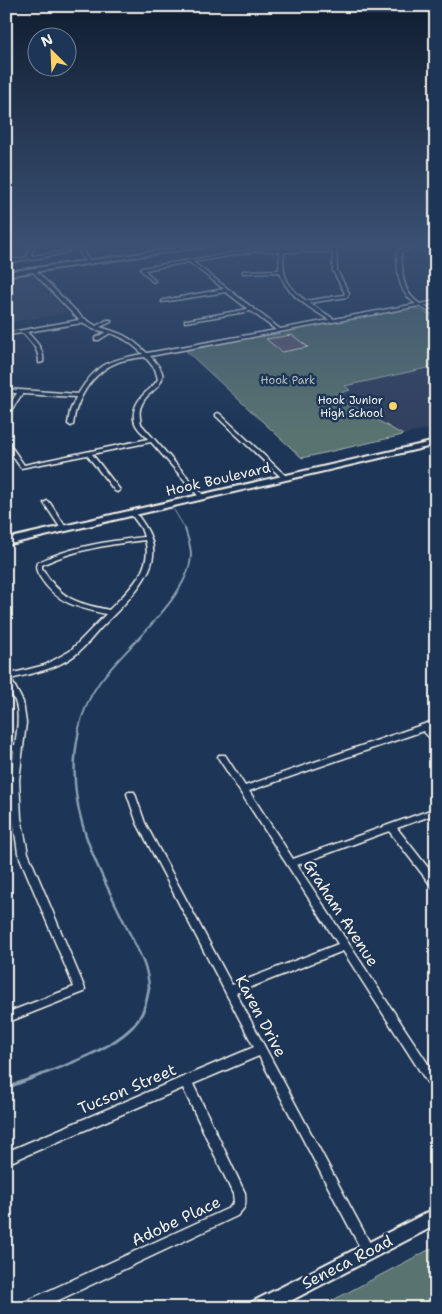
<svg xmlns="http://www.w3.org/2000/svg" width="442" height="1314" font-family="'Shantell Sans',sans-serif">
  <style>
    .built { fill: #32415e }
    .green { fill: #58736f; stroke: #a6b2ac }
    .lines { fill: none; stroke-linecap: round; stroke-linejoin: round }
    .stream-far3 { stroke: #8b9fb1; stroke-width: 1 }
    .stream-far2 { stroke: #8b9fb1; stroke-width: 2 }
    .stream-far1 { stroke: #8b9fb1; stroke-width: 2.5 }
    .stream { stroke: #8b9fb1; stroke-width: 3 }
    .building { fill: #625e70; stroke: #f4f1e8 }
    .street-casing { stroke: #f4f1e8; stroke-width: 3 }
    .secondary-casing { stroke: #f4f1e8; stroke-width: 4 }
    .street { fill: #1d3557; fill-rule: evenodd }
    .secondary { fill: #1d3557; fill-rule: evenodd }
    .poi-dot { fill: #ffd166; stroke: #1d3557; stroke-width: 2 }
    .labels { text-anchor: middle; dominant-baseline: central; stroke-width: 5; stroke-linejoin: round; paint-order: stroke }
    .far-park-label { font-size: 11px; fill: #b6bfb8; stroke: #1d3557 }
    .far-poi-label { font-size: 11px; fill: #f4f1e8; stroke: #1d3557; text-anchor: end }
    .street-label { font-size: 14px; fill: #f4f1e8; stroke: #1d3557 }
    .near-street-label { font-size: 16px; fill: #f4f1e8; stroke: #1d3557 }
  </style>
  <rect width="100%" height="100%" fill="#1d3557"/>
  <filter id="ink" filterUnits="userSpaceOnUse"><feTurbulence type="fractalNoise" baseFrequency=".02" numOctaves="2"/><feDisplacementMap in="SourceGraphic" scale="10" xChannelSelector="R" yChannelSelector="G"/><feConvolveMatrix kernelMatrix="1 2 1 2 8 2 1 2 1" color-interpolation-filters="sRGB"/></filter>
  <g filter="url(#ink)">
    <g class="built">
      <polygon points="31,276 35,276 68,313 6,323 6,280"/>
      <polygon points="436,366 436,427 403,435 333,395 350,391 344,387"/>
    </g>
    <g class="green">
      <polygon points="416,308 436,319 436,366 345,386 350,390 334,395 403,435 302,458 184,349"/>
      <polygon points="436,1246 436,1308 318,1308"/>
    </g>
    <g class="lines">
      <polyline class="stream-far3" points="174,510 186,530"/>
      <path class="stream-far2" d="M 78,732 C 82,714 88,698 99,683 C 123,649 190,597 191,555 C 191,546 188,538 185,529"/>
      <path class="stream-far1" d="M 79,731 C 62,805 96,863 127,928 C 136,947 149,967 149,989"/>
      <path class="stream" d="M 6,1088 C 43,1073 120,1051 140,1017 C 146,1007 147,998 149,988"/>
    </g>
    <polygon class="building" points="292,335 308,347 282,352 266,339"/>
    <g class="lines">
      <defs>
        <g id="street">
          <polygon points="31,246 35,246 31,254 32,256 67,251 69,252 34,259 32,260 30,259 6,263 6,261 29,257 27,254"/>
          <polygon points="80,246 84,246 84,254 91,262 91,264 89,264 80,254"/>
          <path d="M 281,246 L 285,246 L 285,249 L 333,250 L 334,247 L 336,247 L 337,271 L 349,293 L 347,297 L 309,303 L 334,319 L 416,304 C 397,291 398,274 397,253 C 401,248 406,246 413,246 L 401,253 C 403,275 401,291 420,304 L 436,301 L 436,303 L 424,306 L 436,313 L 436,316 L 419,306 L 150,356 C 163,370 169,377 152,392 C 148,395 144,399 142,404 C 138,411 140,417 141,424 L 204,496 L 204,498 L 200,498 L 151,442 L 92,454 L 120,490 L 117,492 L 115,491 L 87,455 L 21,468 L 6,447 L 6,441 L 8,442 L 24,465 L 148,439 C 144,434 137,429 135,423 C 131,412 137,401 144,394 C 149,389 155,385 158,379 L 155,369 L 145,357 C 136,358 127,359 118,362 C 97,370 83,389 76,410 C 74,415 74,420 73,425 L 71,426 L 68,424 L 70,411 L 76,397 L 22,394 L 8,415 L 6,416 L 6,410 L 17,393 L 6,393 L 6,389 L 78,394 C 96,364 109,360 143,354 C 133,345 124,337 110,333 L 99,340 L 95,340 L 95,338 L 106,332 L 93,329 L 82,323 L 27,332 C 35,341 45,349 43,362 L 39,363 C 39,349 32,343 23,333 L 6,335 L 6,333 L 79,320 L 33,272 L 33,270 L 35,270 L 82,317 L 96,326 L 107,320 L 111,320 L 111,322 L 100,327 C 123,334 129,336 147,353 L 276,330 L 251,311 L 185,322 L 185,320 L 187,320 L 248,309 L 226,292 L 162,302 L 162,301 L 164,300 L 224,289 L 189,262 L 145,270 L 155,281 L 153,282 L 141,270 L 141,268 L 257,249 L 281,249 ZM 257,251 L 280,251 L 279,270 L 244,271 L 243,271 L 243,273 L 280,272 C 286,296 310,307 329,320 L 280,329 L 193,262 ZM 284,252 L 333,252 L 333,271 L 345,293 L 344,295 L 306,301 C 287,287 281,275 284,252 Z"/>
          <polygon points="218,413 220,414 287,477 287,479 283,479 216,416 216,414"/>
          <polygon points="47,501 50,503 67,529 66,530 62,530 61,529 44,503"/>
          <path d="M 133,511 L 135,512 C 145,525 155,539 153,556 C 151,581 116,612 99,630 C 92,638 84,648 75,655 C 57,669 33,673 11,679 L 23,702 L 26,723 L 19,780 L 21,818 L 28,853 L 85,989 L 84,992 L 6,1023 L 6,1013 L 74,987 L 18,853 L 13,818 L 11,780 L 14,751 L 6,751 L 6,745 L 15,745 C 17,731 20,715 15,701 C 10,689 6,688 6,675 L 45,665 L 70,651 L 106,614 C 78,608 56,603 40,577 C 37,572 35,568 37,563 C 68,547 109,541 144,537 L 141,528 L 130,513 ZM 145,540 C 154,569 127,592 109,610 C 76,603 60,599 42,568 L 42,565 C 72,550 112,544 145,540 Z"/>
          <path d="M 436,720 L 436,726 L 430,728 L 436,734 L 436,742 L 433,741 L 423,731 L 249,791 L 293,859 L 436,808 L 436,814 L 397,828 L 436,878 L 436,889 L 433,888 L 389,831 L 297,865 L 436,1076 L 436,1091 L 432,1090 L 343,951 L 236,993 L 372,1247 L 374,1251 L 372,1255 L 368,1257 L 364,1255 L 259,1056 L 193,1084 L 245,1193 C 246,1206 246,1207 237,1216 L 42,1308 L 21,1308 L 22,1303 L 229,1208 L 234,1202 L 233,1194 L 183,1088 L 6,1164 L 6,1152 L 254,1047 L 137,823 L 127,794 L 128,792 L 134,792 L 135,794 L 145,823 L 232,985 L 338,944 L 219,759 L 218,757 L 219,755 L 225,755 L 245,786 Z"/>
        </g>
        <g id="secondary">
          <polygon points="195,246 207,246 6,276 6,272"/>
          <polygon points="436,441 436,445 6,545 6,539"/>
          <polygon points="436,1208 436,1225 277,1308 249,1308 252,1302"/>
        </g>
      </defs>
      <use href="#street" class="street-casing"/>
      <use href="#secondary" class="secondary-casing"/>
      <use href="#street" class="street"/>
      <use href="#secondary" class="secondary"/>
    </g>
  </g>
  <linearGradient id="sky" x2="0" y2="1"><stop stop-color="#101d30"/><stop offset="0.57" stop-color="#3a5174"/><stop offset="1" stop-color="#3a5174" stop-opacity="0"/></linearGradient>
  <rect width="442" height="430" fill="url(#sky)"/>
  <circle class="poi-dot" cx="393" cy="406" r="5"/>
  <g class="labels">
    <g class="far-park-label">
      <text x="288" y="380">Hook Park</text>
    </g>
    <g class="far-poi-label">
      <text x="383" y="400">Hook Junior<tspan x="383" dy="13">High School</tspan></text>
    </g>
    <g class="street-label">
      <text transform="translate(218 479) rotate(-13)">Hook Boulevard</text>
    </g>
    <g class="near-street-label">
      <text transform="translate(341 913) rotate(57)">Graham Avenue</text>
      <text transform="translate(261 1016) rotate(62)">Karen Drive</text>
      <text transform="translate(127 1089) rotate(-23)">Tucson Street</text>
      <text transform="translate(176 1221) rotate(-25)">Adobe Place</text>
      <text transform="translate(347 1262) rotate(-27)">Seneca Road</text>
    </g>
  </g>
  <rect width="442" height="1314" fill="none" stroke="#1d3557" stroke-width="25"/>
  <rect x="12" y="12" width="417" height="1289" fill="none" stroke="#f4f1e8" stroke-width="2" filter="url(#ink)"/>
  <g transform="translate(52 52) rotate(336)"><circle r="24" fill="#1d3557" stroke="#738091"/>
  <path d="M0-4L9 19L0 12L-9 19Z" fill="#ffd166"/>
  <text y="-8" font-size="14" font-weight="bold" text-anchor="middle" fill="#f4f1e8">N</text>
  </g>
</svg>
